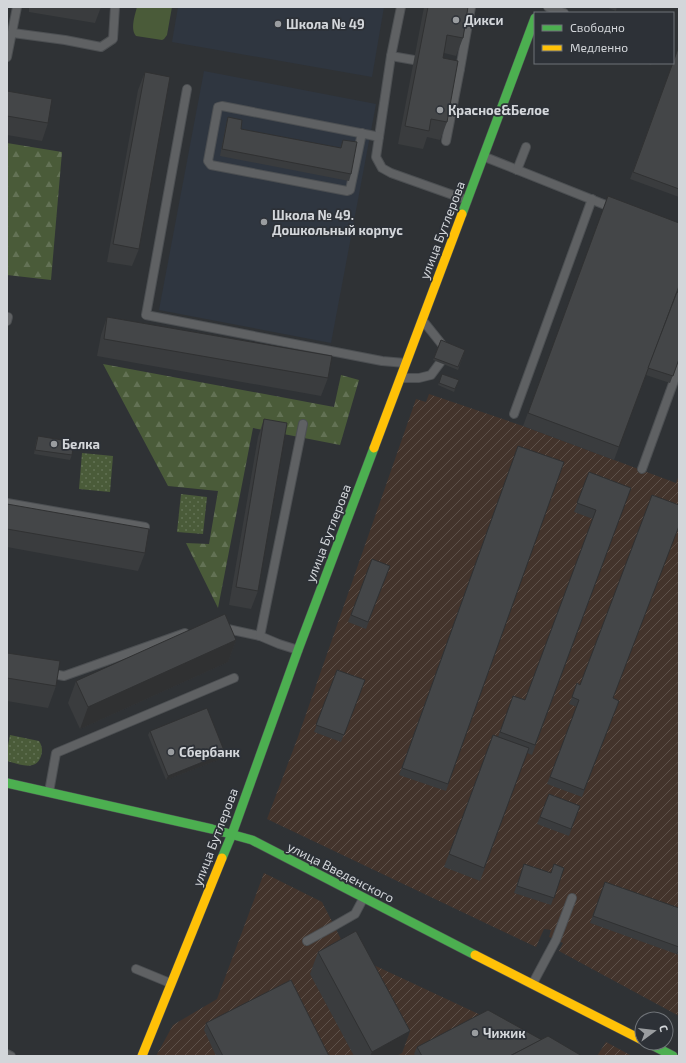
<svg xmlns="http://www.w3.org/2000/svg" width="686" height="1063" font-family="'Exo 2',sans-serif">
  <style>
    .built { fill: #2f3640 }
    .industrial { fill: url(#industrial-furrows) }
    .green { fill: url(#green-dots) }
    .forest { fill: url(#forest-firs) }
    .pitch { fill: #4a5b39 }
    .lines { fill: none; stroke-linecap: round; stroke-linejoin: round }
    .lane-casing { stroke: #4c4f52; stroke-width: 10 }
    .fast-casing { stroke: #4c4f52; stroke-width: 10 }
    .slow-casing { stroke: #4c4f52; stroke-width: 10 }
    .lane { stroke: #5f6163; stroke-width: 8 }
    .fast { stroke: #4caf50; stroke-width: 9 }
    .slow { stroke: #ffc107; stroke-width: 9 }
    .wall { fill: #3a3c3e }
    .shaded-wall { fill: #303132 }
    .building { fill: #444648; stroke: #303132 }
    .poi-dot { fill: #9a9da0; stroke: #2d3137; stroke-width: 1.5 }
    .labels { text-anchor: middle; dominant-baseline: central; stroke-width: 3.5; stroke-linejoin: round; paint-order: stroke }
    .poi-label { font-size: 13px; font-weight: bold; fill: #d3d6da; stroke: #2d3137; text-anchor: start }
    .street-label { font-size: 13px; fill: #d3d6da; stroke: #2d3137 }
  </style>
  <defs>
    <pattern id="industrial-furrows" width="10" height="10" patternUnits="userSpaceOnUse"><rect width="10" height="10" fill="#43342c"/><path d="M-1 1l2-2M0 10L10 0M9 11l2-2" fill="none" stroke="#5d514a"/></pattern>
    <pattern id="green-dots" width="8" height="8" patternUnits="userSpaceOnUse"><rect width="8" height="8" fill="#4a5b39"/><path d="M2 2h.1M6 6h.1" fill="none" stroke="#637255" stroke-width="1.8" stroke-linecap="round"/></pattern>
    <pattern id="forest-firs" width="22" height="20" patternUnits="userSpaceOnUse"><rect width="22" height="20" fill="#4a5b39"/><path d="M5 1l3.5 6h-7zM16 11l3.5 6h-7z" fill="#637255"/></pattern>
  </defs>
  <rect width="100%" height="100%" fill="#2f3235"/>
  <g class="built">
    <polygon points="178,7 384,7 372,77 172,42"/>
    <polygon points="204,71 376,104 331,343 159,310"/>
  </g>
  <g class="industrial">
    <polygon points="429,394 523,426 676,483 679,475 679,1016 559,951 563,943 549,937 551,930 544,929 536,947 267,819 298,737 416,399 426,402"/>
    <polygon points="264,873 322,902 348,953 485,1017 553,1056 156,1056 173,1025 217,999"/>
    <polygon points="606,1042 632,1056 597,1056"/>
  </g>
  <g class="green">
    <polygon points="82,453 113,456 110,492 79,489"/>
    <polygon points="181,494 207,497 203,534 177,532"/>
    <path d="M 10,735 L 39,741 C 42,746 43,750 41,756 C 36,772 19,764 7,761 L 7,751 Z"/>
  </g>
  <g class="forest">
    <polygon points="7,143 62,152 51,280 7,275"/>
    <polygon points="103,364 334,407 341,375 359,380 340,445 253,428 218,608 186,543 209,544 218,491 168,486"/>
  </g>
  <path class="pitch" d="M 137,7 L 172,7 L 167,35 L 164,39 L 162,40 L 136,36 C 130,29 135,15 137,7 Z"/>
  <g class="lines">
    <defs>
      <g id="lane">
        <polyline points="401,7 391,56 376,157 382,168 391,173 467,200"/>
        <polyline points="548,7 564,13"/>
        <polyline points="13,33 65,40 101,47 113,39 115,7"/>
        <polyline points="391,56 414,60"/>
        <polyline points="7,57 17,7"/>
        <polyline points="447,67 460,69 471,7"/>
        <polyline points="187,89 146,315 382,361 405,363"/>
        <polyline points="362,133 350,190 347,191 211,165 208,161 218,107 222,106 370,135 379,137"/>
        <polyline points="446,141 460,69"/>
        <polyline points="485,157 613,208"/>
        <polyline points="517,170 526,147"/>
        <polyline points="7,321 8,317"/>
        <polyline points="402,378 419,378 431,375 448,352 424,322"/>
        <polyline points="514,414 592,199"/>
        <polyline points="642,469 679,367"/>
        <polyline points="7,503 145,527"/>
        <polyline points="223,628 260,636 279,644 298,650"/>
        <polyline points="260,636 303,424"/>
        <polyline points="48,673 64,676 185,633"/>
        <polyline points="49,792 56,753 234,678"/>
        <polyline points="307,941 334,926 355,914 363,899"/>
        <polyline points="136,969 170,983"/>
        <polyline points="533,983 556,940 572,898"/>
        <polyline points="7,1054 11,1056"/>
      </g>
      <g id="fast">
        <polyline points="462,214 535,18"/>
        <polyline points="7,783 212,829 252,840 475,955"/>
        <polyline points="222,858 232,834 298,650 374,448"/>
        <polyline points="648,1043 673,1056"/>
      </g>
      <g id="slow">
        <polyline points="374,448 462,214"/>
        <polyline points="475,955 642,1040"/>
        <polyline points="142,1056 222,858"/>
      </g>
    </defs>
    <use href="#lane" class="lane-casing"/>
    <use href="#fast" class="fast-casing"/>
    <use href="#slow" class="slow-casing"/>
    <use href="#lane" class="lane"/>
    <use href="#fast" class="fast"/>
    <use href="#slow" class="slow"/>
  </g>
  <g class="wall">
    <polygon points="29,7 101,7 95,23 29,12"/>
    <polygon points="424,7 468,7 463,38 456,56 444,53 443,58 447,122 440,140 427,137 423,149 398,144"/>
    <polygon points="606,7 617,7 616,11"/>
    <polygon points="679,46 679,197 630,179"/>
    <polygon points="646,63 652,63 651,65"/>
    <polygon points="145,72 139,249 132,266 107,262 138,90"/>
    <polygon points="7,91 48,123 42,141 7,135"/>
    <polygon points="228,117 241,129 340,148 343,140 351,174 349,181 220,156 226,124"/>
    <polygon points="608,196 677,292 679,359 670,383 646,375 614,460 523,426"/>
    <polygon points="107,317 328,378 321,396 97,356 101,335"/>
    <polygon points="441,340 465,350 458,370 433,360"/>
    <polygon points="442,374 459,380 454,392 438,385"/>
    <polygon points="264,419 258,591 251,609 229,605 258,437"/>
    <polygon points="38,436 72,455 70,460 34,454 36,441"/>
    <polygon points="518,446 564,462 446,791 399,775"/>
    <polygon points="589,472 631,488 532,755 527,753 480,881 444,867 493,735 498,737 513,696 525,700 593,519 574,512"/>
    <polygon points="7,504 145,553 138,571 7,547"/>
    <polygon points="372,559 390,566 366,629 348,622"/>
    <polygon points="236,640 228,662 80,729 68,703 76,681"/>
    <polygon points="7,653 56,686 48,708 7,701"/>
    <polygon points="337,670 365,680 341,742 314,732"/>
    <polygon points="572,697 613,699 619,701 582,797 547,784 577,707 569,704"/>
    <polygon points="150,731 225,753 223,758 166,780 148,735"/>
    <polygon points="549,794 580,806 569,836 537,824"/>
    <polygon points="524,864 550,873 564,868 551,905 514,893"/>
    <polygon points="605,882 679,908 679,955 590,923"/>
    <polygon points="318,952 410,1031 402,1053 396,1056 354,1056 310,974"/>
    <polygon points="206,1023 329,1056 216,1056 204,1030"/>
    <polygon points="542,1040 582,1056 416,1056 414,1054 417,1047"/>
  </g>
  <g class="shaded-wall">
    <polygon points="236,640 228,662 80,729 88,707"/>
    <polygon points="225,753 223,758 166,780 168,776"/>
    <polygon points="410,1031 402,1053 396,1056 370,1056 372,1052"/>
  </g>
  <g class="building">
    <polygon points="428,7 468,7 463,38 447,35 445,47 443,58 458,61 447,122 431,119 429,131 405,126"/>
    <polygon points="679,46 679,189 633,172"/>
    <polygon points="145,72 170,77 139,249 113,244"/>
    <polygon points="7,91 52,99 48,123 7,116"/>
    <polygon points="228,117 242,120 241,129 341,148 343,140 357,142 351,174 222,149"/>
    <polygon points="608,196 679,223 679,286 619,447 528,413"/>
    <polygon points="677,292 679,293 679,359 673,376 648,368"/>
    <polygon points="107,317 332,356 328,378 104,339"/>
    <polygon points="441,340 465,350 458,367 434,358"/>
    <polygon points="442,374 459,380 455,389 439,383"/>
    <polygon points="264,419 287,423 258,591 236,587"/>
    <polygon points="38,436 74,442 72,455 35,450"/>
    <polygon points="518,446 564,462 448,784 402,768"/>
    <polygon points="589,472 631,488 535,745 500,732 513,696 525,700 596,510 577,503"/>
    <polygon points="652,495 679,505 679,526 613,698 619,701 584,790 550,777 579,700 572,697 577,683 580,685"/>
    <polygon points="7,504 149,529 145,553 7,529"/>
    <polygon points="372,559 390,566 368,622 351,615"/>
    <polygon points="225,614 236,640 88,707 76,681"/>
    <polygon points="7,653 60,661 56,686 7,678"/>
    <polygon points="337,670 365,680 344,735 316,725"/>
    <polygon points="207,708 225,753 168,776 150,731"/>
    <polygon points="493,735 529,748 484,868 449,854"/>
    <polygon points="549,794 580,806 571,829 540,817"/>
    <polygon points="524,864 551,873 554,864 564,868 554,898 517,886"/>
    <polygon points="605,882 679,908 679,947 593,916"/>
    <polygon points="356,931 410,1031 372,1052 318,952"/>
    <polygon points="291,980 329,1056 223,1056 206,1023"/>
    <polygon points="488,1010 542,1040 510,1056 422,1056 417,1047"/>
    <polygon points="548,1036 582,1056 510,1056"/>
  </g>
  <g class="poi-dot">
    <circle cx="456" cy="20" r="4"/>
    <circle cx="278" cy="24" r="4"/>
    <circle cx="440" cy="110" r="4"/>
    <circle cx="264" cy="222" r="4"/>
    <circle cx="54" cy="444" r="4"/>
    <circle cx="171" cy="752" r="4"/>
    <circle cx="475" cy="1033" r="4"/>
  </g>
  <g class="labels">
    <g class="poi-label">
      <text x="464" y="20">Дикси</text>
      <text x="286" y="24">Школа № 49</text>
      <text x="448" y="110">Красное&amp;Белое</text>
      <text x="272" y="215">Школа № 49.<tspan x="272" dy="15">Дошкольный корпус</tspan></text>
      <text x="62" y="444">Белка</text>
      <text x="179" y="752">Сбербанк</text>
      <text x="483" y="1033">Чижик</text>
    </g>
    <g class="street-label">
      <text transform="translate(442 230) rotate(-69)">улица Бутлерова</text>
      <text transform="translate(328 533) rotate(-69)">улица Бутлерова</text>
      <text transform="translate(215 837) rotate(-69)">улица Бутлерова</text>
      <text transform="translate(341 872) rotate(27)">улица Введенского</text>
    </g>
  </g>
  <rect width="686" height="1063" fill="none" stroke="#d3d6da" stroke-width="16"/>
  <rect x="534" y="12" width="140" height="52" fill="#2d3137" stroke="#6f7378"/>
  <rect x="542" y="25" width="20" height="6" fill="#4caf50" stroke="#6f7378"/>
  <text x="570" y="32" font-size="12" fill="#d3d6da">Свободно</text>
  <rect x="542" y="45" width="20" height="6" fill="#ffc107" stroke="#6f7378"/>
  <text x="570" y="52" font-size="12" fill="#d3d6da">Медленно</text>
  <g transform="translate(654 1031) rotate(75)"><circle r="19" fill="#2d3137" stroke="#6f7378"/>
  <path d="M0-3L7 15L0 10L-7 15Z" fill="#9a9da0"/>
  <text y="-6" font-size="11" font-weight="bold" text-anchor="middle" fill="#d3d6da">С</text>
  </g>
</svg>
